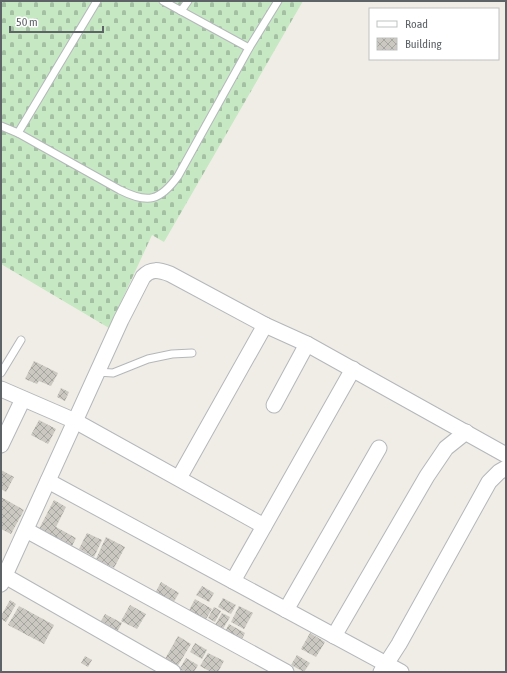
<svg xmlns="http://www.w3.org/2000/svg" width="507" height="673" font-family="'Asap Condensed',sans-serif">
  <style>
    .cemetery { fill: url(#cemetery-stones) }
    .building { fill: url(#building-cross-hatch) }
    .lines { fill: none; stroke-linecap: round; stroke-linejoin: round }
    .service-casing { stroke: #b4b7bb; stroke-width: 9 }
    .minor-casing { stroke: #b4b7bb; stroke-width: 17 }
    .service { stroke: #fff; stroke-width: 7 }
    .minor { stroke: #fff; stroke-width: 15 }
  </style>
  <defs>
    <pattern id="cemetery-stones" width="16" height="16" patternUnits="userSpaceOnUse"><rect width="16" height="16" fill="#c6e8c3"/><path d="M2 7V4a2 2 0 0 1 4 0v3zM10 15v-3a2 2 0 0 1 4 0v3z" fill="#a4c0a2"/></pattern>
    <pattern id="building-cross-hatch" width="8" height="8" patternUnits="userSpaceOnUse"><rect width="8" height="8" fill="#cbc8c2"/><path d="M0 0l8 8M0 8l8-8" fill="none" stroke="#a8a6a1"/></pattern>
  </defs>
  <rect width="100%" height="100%" fill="#f0ede6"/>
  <polygon class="cemetery" points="1,1 303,1 164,242 152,235 109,328 1,264"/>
  <g class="building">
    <polygon points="34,361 58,373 51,386 39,381 37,384 25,379"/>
    <polygon points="61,388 69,392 65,401 57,397"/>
    <polygon points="39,420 56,429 48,444 31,435"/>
    <polygon points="1,470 14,477 6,492 1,489"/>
    <polygon points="1,497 24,510 11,534 1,529"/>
    <polygon points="54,500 66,507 56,527 76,538 72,546 39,529"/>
    <polygon points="87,533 102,540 94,557 79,549"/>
    <polygon points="106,537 125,547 114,568 96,559"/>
    <polygon points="161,582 179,593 172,605 154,595"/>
    <polygon points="202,586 214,593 209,602 196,595"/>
    <polygon points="223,598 236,605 231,614 218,607"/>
    <polygon points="195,599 212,609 203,624 187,614"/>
    <polygon points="10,600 16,604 6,622 1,619 1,616"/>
    <polygon points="130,605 146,614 137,629 121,621"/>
    <polygon points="19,606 54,625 44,644 8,625"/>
    <polygon points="239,606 253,613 244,629 231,622"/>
    <polygon points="214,607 221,611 215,622 208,618"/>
    <polygon points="222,613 230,617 223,629 215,625"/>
    <polygon points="105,614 122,623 115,636 98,626"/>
    <polygon points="229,624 245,633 240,643 224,634"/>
    <polygon points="310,633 325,642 316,657 301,649"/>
    <polygon points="178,636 191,644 177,667 165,659"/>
    <polygon points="195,643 207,650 202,659 190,652"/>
    <polygon points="208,653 224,661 218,672 211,672 200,666"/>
    <polygon points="297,655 310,663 304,672 291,665"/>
    <polygon points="85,656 92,660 88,667 81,663"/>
    <polygon points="186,658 198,665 194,672 179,670"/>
  </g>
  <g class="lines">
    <defs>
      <g id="service">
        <path d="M 97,1 L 18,133 L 120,190 C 148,204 160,201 178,176 L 249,48 L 163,1"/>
        <polyline points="181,11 188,1"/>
        <polyline points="249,48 278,1"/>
        <polyline points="1,126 18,133"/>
        <polyline points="97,372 113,373 148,359 172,354 192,353"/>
        <polyline points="1,373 21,340"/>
      </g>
      <g id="minor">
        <polyline points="1,389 75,421 264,526"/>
        <polyline points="274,405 307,344"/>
        <polyline points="1,445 23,399"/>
        <polyline points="179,478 265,325"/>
        <polyline points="48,481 401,672"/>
        <polyline points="26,530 286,672"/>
        <polyline points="5,576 173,672"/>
        <polyline points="233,581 353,369"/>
        <path d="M 1,584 L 121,320 L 143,277 C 151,268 159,270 170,274 L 265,325 L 307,344 L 506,455"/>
        <polyline points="286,610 379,448"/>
        <polyline points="334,636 427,476 446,448 466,432"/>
        <polyline points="381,672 399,644 489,482 499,472 506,468"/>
      </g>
    </defs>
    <use href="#service" class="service-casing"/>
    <use href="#minor" class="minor-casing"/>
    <use href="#service" class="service"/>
    <use href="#minor" class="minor"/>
  </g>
  <rect width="507" height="673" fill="none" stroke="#5e6367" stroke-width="4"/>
  <rect x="369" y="8" width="130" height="52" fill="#ffffff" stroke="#bfc1c2"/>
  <rect x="377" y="21" width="20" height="6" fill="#ffffff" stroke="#bfc1c2"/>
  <text x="405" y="28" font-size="12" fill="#5e6367">Road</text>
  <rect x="377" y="38" width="20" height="12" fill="url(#building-cross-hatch)" stroke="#bfc1c2"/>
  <text x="405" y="48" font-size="12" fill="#5e6367">Building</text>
  <path d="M10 26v6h93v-6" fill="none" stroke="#5e6367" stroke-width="2"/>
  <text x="16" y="26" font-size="12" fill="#5e6367" stroke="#ffffff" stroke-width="3" paint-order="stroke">50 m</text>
</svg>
